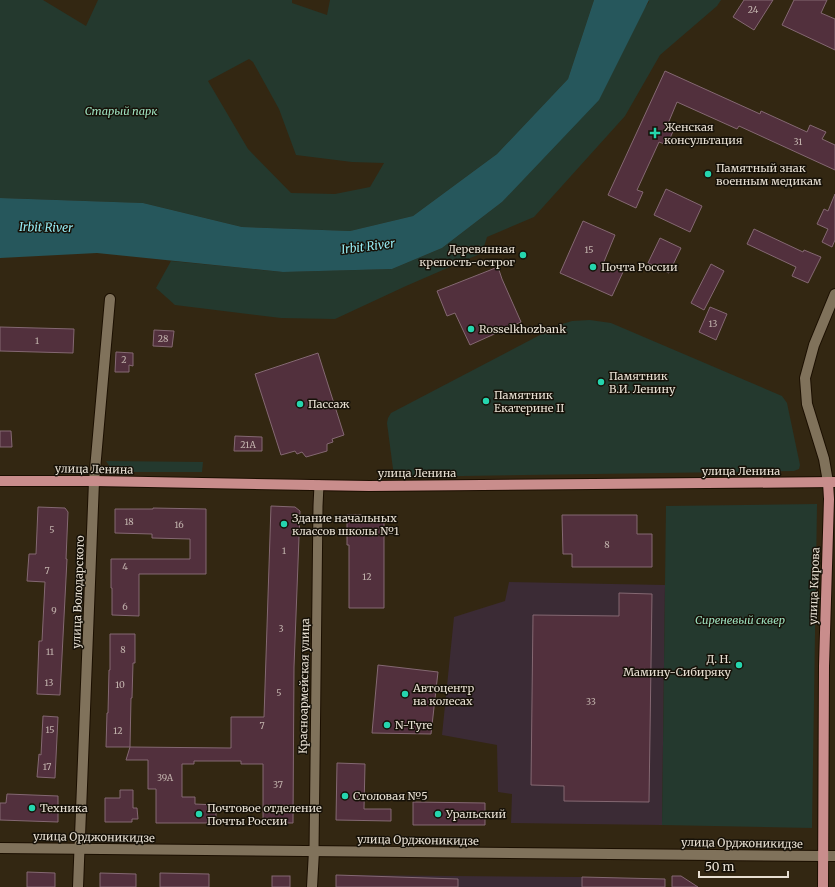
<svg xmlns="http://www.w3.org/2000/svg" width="835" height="887" font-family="Merriweather,serif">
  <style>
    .industrial { fill: #3b2b35 }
    .green { fill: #24392e; fill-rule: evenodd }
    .water { fill: #26575c }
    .building { fill: #52303d; stroke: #846872 }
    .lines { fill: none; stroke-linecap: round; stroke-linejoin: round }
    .pedestrian-casing { stroke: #1b0f00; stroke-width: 11 }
    .minor-casing { stroke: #1b0f00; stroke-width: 12 }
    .tertiary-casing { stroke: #1b0f00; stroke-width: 12 }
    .secondary-casing { stroke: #1b0f00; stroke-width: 12 }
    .primary-casing { stroke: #1b0f00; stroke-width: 12 }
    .pedestrian { stroke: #80725b; stroke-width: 9 }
    .minor { stroke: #80725b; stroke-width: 10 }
    .tertiary { stroke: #80725b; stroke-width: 10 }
    .secondary { stroke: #80725b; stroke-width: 10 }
    .primary { stroke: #c98d8c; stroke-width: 10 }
    .poi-dot { fill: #25d5ae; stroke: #161108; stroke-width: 1.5 }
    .labels { text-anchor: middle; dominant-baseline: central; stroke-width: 3; stroke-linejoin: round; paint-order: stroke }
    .number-label { font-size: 9px; fill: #c2b3ad }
    .park-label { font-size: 11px; font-style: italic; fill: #9ee1bf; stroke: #161108 }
    .poi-label { font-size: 11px; fill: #e7dfd2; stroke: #161108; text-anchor: start }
    .street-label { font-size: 11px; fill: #e7dfd2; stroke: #161108 }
    .water-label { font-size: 12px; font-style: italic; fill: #96ebf3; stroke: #161108 }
  </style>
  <rect width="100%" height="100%" fill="#332712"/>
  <g class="industrial">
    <polygon points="509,582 665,585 662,825 511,823 512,794 498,792 497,745 442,735 454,617 505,601"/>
    <polygon points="336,875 582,877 582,887 336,887"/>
  </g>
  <g class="green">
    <path d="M 0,0 L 43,0 L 86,26 L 98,0 L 292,0 L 292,3 L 327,15 L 330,0 L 594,0 L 568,79 L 497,154 L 413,216 L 350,231 L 242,227 L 143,203 L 0,198 ZM 249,59 L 253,62 L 279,109 L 296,155 L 352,162 L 384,163 L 370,187 L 335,194 L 291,193 L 248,149 L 208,81 Z"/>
    <polygon points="649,0 721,0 717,6 660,55 625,116 534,217 487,237 482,253 406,286 335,319 281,318 175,305 156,288 171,261 283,272 392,269 442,248 502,202 649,2"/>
    <polygon points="590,320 611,323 782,396 787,403 800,465 799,469 794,471 398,477 394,473 393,469 387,423 388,418 391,413 559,325 572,321"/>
    <polygon points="106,461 203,462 202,472 120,472 112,470"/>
    <polygon points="817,504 812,828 662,825 666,506"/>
  </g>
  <polygon class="water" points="594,0 649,0 599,100 502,202 442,248 392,269 283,272 97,253 0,258 0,198 143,203 242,227 350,231 413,216 497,154 568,79"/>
  <g class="building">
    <polygon points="744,0 773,0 754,30 733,17"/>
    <polygon points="794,0 827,0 821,13 835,19 835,50 782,25"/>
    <polygon points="665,71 760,114 761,111 807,132 810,125 826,132 822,139 835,145 835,170 739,126 737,129 677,102 667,126 674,129 667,145 659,142 637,190 643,192 636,208 608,195"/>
    <polygon points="666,189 702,206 690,232 654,215"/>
    <polygon points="835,194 835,240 832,247 822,242 828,229 817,224 824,209 828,211"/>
    <polygon points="583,221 615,235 603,264 623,272 612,296 560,273"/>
    <polygon points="754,229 803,252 804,250 821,257 808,283 792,276 796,267 747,244"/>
    <polygon points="660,238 681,248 669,273 648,263"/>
    <polygon points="711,264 724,271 704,310 691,303"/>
    <polygon points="498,267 502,279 521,322 470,345 455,313 447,316 437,291"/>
    <polygon points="710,307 727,314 716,340 699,332"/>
    <polygon points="0,327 74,329 73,353 0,351"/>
    <polygon points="154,330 174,331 172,347 153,346"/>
    <polygon points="116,352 133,353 133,366 129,365 129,372 115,372"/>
    <polygon points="318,353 344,435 332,439 333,442 327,444 327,451 306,457 302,452 297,454 295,451 281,455 255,374"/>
    <polygon points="0,431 11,431 12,447 0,447"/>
    <polygon points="235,436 262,437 262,451 234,451"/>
    <polygon points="271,506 295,507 300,511 294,667 293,823 263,823 263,764 241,764 241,761 194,761 194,764 182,764 182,797 195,797 195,804 216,805 216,823 156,823 156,789 148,789 148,760 126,760 130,747 231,748 231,717 264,717"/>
    <polygon points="38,507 65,508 68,512 66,559 67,559 60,695 37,694 39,641 42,641 45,582 27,581 29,554 36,554"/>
    <polygon points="153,508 206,509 206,574 139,574 139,616 112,615 112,588 111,588 111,559 190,559 190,539 152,538 152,534 115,533 115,509 153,509"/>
    <polygon points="347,515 362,515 362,521 384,521 384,608 349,608 349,545 347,545"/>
    <polygon points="562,515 637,515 637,534 652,534 652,567 572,567 572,554 563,554"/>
    <polygon points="619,593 652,594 649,802 564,801 564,786 531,785 533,615 619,616"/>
    <polygon points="110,634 135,634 135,663 133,663 132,698 131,698 130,747 106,747 107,713 108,713 109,670 110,670"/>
    <polygon points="378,665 438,672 431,734 372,733"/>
    <polygon points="43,716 58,717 55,778 37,777 39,754 41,755"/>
    <polygon points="337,763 365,764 364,809 391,809 391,821 336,820"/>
    <polygon points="120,790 133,790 133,808 137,808 138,819 132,819 132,822 105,822 105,798 120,798"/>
    <polygon points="7,794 58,796 58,822 0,820 0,803 6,803"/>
    <polygon points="413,802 485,803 485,825 413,825"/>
    <polygon points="27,872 55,873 55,887 27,887"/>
    <polygon points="100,873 136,874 136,887 100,887"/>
    <polygon points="160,873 209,874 209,887 160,887"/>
    <polygon points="336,875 458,879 458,887 336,887"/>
    <rect x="272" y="876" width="18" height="11"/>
    <polygon points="672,876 681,876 698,887 672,887"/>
    <polygon points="582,877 665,879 665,887 582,887"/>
  </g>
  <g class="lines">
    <defs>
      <polyline id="pedestrian" points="314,851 318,506 319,485"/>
      <polyline id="minor" points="78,887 94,481 110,299"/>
      <g id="tertiary">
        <polyline points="828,482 824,459 807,404 805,378 814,345 835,294"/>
        <polyline points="823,856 835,856"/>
        <polyline points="312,887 314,851"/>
      </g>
      <polyline id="secondary" points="0,848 823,856"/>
      <g id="primary">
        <polyline points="0,481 94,481 369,486 835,482"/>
        <polyline points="823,887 824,666 829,499 828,482"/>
      </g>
    </defs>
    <use href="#pedestrian" class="pedestrian-casing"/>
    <use href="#minor" class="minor-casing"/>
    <use href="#tertiary" class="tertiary-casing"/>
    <use href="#secondary" class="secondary-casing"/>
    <use href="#primary" class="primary-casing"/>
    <use href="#pedestrian" class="pedestrian"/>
    <use href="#minor" class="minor"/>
    <use href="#tertiary" class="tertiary"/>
    <use href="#secondary" class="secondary"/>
    <use href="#primary" class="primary"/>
  </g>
  <g class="poi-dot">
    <path d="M653 127h4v4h4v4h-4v4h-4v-4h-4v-4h4z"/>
    <circle cx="708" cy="174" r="4"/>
    <circle cx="523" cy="255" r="4"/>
    <circle cx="593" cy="267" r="4"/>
    <circle cx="471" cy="329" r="4"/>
    <circle cx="601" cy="382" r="4"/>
    <circle cx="486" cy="401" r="4"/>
    <circle cx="300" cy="404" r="4"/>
    <circle cx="284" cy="524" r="4"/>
    <circle cx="739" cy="665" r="4"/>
    <circle cx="405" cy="694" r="4"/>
    <circle cx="387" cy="725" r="4"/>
    <circle cx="345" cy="796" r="4"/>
    <circle cx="32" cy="808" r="4"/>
    <circle cx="199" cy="814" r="4"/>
    <circle cx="438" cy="814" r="4"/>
  </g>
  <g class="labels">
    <g class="number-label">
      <text x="753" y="9">24</text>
      <text x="798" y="141">31</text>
      <text x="589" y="249">15</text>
      <text x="713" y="323">13</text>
      <text x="163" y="338">28</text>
      <text x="37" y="340">1</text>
      <text x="124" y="359">2</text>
      <text x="248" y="444">21А</text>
      <text x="129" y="521">18</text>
      <text x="179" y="524">16</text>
      <text x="52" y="529">5</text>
      <text x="607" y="544">8</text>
      <text x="284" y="550">1</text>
      <text x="125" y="566">4</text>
      <text x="47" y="570">7</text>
      <text x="367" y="576">12</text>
      <text x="125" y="606">6</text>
      <text x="54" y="610">9</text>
      <text x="281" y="628">3</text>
      <text x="123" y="649">8</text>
      <text x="50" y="651">11</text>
      <text x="49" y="682">13</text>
      <text x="120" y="684">10</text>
      <text x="279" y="692">5</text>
      <text x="591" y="701">33</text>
      <text x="262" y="725">7</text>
      <text x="50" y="729">15</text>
      <text x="118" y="730">12</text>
      <text x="47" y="766">17</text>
      <text x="165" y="777">39А</text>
      <text x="278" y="784">37</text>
    </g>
    <g class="park-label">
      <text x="121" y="111">Старый парк</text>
      <text x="740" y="620">Сиреневый сквер</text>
    </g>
    <g class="poi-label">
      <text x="664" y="127">Женская<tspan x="664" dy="13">консультация</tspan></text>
      <text x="716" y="168">Памятный знак<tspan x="716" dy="13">военным медикам</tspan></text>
      <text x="515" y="249" text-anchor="end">Деревянная<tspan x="515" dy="13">крепость-острог</tspan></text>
      <text x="601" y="267">Почта России</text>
      <text x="479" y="329">Rosselkhozbank</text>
      <text x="609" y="376">Памятник<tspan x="609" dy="13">В.И. Ленину</tspan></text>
      <text x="494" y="395">Памятник<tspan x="494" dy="13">Екатерине II</tspan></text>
      <text x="308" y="404">Пассаж</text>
      <text x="292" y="518">Здание начальных<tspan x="292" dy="13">классов школы №1</tspan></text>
      <text x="731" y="659" text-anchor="end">Д. Н.<tspan x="731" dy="13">Мамину-Сибиряку</tspan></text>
      <text x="413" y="688">Автоцентр<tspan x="413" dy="13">на колесах</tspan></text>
      <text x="395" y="725">N-Tyre</text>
      <text x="353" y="796">Столовая №5</text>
      <text x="40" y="808">Техника</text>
      <text x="207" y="808">Почтовое отделение<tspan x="207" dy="13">Почты России</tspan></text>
      <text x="446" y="814">Уральский</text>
    </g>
    <g class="street-label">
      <text transform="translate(94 469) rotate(1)">улица Ленина</text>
      <text x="741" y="471">улица Ленина</text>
      <text x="417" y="473">улица Ленина</text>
      <text transform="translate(814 586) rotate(-88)">улица Кирова</text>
      <text transform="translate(78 592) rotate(-88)">улица Володарского</text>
      <text transform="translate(304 686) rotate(-89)">Красноармейская улица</text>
      <text transform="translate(94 837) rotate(1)">улица Орджоникидзе</text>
      <text transform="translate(418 840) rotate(1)">улица Орджоникидзе</text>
      <text transform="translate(742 843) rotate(1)">улица Орджоникидзе</text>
    </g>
    <g class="water-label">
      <text transform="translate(46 227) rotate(1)">Irbit River</text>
      <text transform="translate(368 246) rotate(-7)">Irbit River</text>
    </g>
  </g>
  <path d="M699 871v6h89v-6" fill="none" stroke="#e7dfd2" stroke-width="2"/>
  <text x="705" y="871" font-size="12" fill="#e7dfd2" stroke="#161108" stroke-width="3" paint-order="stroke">50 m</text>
</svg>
